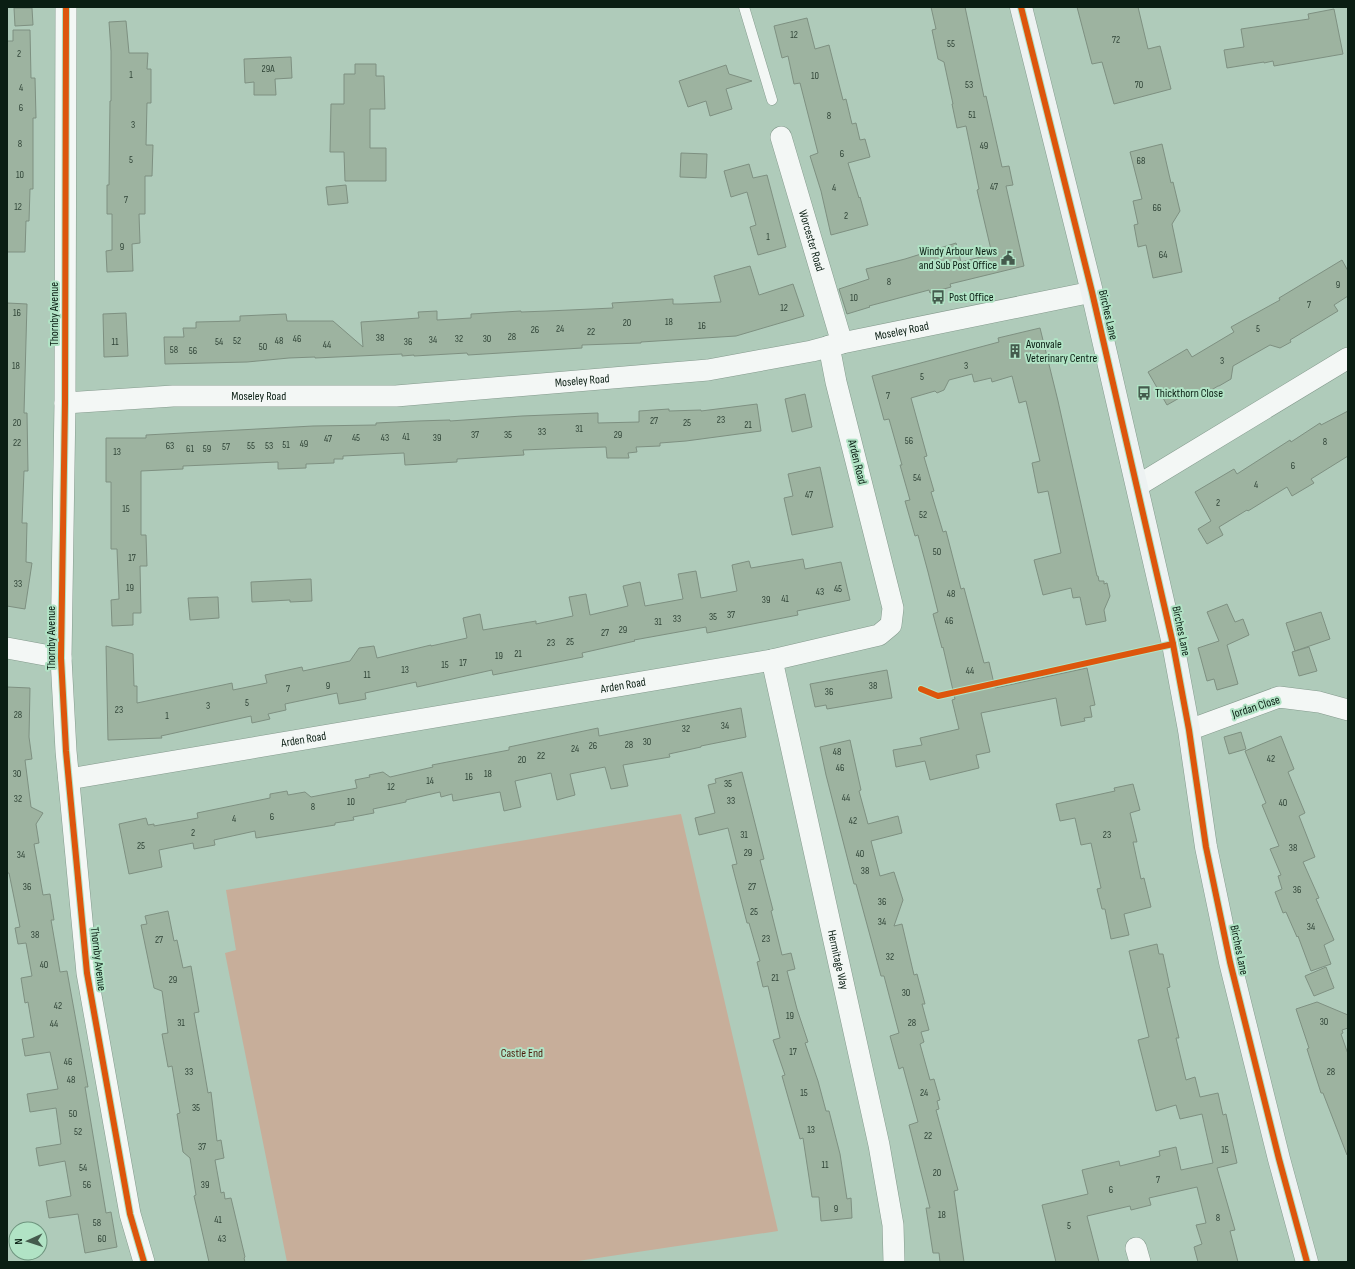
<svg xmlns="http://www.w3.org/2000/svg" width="1355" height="1269" font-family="'Sofia Sans Condensed',sans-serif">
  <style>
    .green { fill: #c7ae9a }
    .building { fill: #9db3a0; stroke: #7e9081 }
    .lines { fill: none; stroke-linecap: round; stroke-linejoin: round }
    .lane-casing { stroke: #849a8d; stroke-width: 11 }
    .street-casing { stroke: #849a8d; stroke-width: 22 }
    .secondary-casing { stroke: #849a8d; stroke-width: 23 }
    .lane { stroke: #f3f7f5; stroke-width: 10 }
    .street { stroke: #f3f7f5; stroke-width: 21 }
    .secondary { stroke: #edf2f2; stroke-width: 22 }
    .cycleway-casing { stroke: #b1e3c5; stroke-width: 8 }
    .cycleway { stroke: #dd560c; stroke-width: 6 }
    .labels { text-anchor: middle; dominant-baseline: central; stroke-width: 4; stroke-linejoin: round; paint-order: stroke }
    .number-label { font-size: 10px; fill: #2f4336 }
    .street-label { font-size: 12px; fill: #0a1e13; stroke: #b1e3c5 }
    .poi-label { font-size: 12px; fill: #0a1e13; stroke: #b1e3c5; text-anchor: start }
    .park-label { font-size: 12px; fill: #4d1d0d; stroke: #b1e3c5 }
  </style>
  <rect width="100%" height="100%" fill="#afcbba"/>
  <polygon class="green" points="681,814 778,1231 571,1262 287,1262 225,953 236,950 226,890"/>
  <g class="building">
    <polygon points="931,7 965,7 984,97 986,96 1002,167 1009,166 1013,185 1006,186 1024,266 950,284 951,287 930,293 929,290 869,306 870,307 847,314 839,289 869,279 866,269 905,259 956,243 961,262 992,254 977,190 979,189 966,126 957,128 952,104 953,104 944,62 938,59 932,30 936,29"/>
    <polygon points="1077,7 1138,7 1148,49 1160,46 1171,89 1114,104 1102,62 1092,64"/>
    <polygon points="14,8 32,8 33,25 15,26"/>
    <polygon points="1334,9 1343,54 1274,66 1273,61 1264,63 1264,62 1227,68 1224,50 1244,47 1241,29 1309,19 1308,14"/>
    <polygon points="807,18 815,49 829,45 843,100 846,99 852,124 856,123 860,140 865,139 870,157 848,163 859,198 860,197 868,225 831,235 821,191 810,156 818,153 800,83 794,84 788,56 782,58 774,26"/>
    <polygon points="126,21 129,53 148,53 147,69 151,69 151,103 147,103 146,145 153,145 152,176 145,176 145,214 139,214 140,243 132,244 133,271 107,272 106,251 112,250 112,214 107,214 107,185 109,185 110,101 111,101 111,51 109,22"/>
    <polygon points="13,30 30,30 31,78 35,78 36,118 33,118 33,189 30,189 29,221 26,221 25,252 7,252 7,41 13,41"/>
    <polygon points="291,57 292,78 275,79 276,95 254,95 254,82 245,83 244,59"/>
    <polygon points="355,64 376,64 376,76 384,76 385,109 370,109 370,148 386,148 386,181 345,181 344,152 330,152 331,104 344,104 344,74 355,74"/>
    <polygon points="726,65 729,74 752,81 726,89 732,109 710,116 706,101 688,107 679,81"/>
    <polygon points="1162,144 1171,183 1173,182 1180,211 1172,224 1182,272 1153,278 1146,245 1138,247 1134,225 1138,224 1133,201 1142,199 1130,152"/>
    <polygon points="681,153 707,154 706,178 680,177"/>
    <polygon points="749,164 753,178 767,175 786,247 758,255 750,227 756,225 747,192 731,197 724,171"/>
    <polygon points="346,185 348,203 328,205 326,187"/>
    <polygon points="1342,260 1348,271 1348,296 1334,305 1338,311 1290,340 1291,342 1280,348 1270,345 1233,366 1231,379 1219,386 1218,386 1198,398 1188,393 1167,405 1148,372 1187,349 1192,357 1234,332 1231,327 1280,300 1279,298"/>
    <polygon points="750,266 759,295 793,284 804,316 736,336 641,342 641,343 582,345 582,348 468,355 467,353 414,356 414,355 402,356 402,354 315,358 315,357 289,358 247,362 165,364 164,337 184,337 183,328 196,328 196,322 240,321 240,316 286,314 287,321 333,321 363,347 361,322 419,318 418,312 437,311 437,320 471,318 471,314 521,311 521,312 548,311 613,308 612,303 645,301 673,299 673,304 682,304 721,302 714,276"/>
    <polygon points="7,303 27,304 24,413 27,413 28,471 24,471 22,523 27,523 26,562 32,563 25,609 7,606"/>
    <polygon points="126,313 128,356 104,357 103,314"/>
    <polygon points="1040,328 1058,401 1097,576 1098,576 1099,581 1104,581 1104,584 1107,583 1110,596 1104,610 1106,621 1086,625 1080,597 1073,598 1071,588 1043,595 1034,560 1061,553 1048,491 1038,493 1032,463 1040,461 1026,401 1019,403 1012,376 992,382 991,378 974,382 972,374 949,380 944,390 937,393 935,391 911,398 927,456 924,457 934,491 931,492 943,532 946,531 961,589 964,588 984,663 989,662 995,688 1087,668 1095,705 1090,706 1092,717 1084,718 1085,721 1061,726 1056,698 981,713 990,752 976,755 979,768 930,780 925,761 896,767 893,750 922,745 920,738 959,729 952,700 955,699 943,647 942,648 933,614 938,612 928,572 918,535 915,536 905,501 910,500 900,465 902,465 889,419 884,420 872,376 999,342 998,338"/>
    <polygon points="805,394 812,427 792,432 785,399"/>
    <polygon points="757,404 761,431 686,441 660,443 660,446 636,447 637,452 628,453 629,458 607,458 606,447 572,448 523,450 524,455 457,459 457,462 405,465 404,453 343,456 343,459 334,459 334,463 306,464 306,468 278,469 278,462 183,466 183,469 141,471 141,535 146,535 147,566 140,566 141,613 133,613 133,625 112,626 111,600 119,599 117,549 111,549 111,482 106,482 106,438 146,438 146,435 313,426 376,425 376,423 417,421 450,420 450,421 522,416 598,413 598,423 639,422 639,411 669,409 669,411 701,410 701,411"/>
    <polygon points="1348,411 1348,456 1311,479 1314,483 1292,496 1287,487 1248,511 1247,510 1219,527 1223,535 1207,544 1198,529 1211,521 1195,492 1234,469 1237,474 1290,440 1291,442 1320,423 1321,425"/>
    <polygon points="820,467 833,527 792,535 784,498 793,496 788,474"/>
    <polygon points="803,559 805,569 841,562 850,600 797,611 798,615 707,633 706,627 634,640 635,641 582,653 583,657 493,675 492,670 417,687 416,682 389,688 365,693 366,699 339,704 337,693 285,704 286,710 268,714 270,719 252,723 251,716 161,736 162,738 108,740 106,646 133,654 134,686 137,686 137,703 223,685 232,683 233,690 267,683 265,675 302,667 303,671 350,661 359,648 374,646 377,658 431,645 431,646 467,638 463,618 480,614 483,630 536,621 536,624 573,616 569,597 586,594 590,615 628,606 623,586 640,582 645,606 683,599 678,574 696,571 701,598 737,591 732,565 749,561 751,568"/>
    <polygon points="311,579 312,601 290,602 290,600 252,602 251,582"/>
    <polygon points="218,597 219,618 190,620 188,598"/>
    <polygon points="1227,604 1235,622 1243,619 1249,635 1227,645 1238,684 1217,690 1214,679 1207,681 1198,648 1219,641 1207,612"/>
    <polygon points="1321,612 1330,639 1295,651 1286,623"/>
    <polygon points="1309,647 1317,671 1299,676 1292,652"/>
    <polygon points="887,670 892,698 827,709 826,705 815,707 810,684"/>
    <polygon points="7,687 30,688 29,737 32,759 25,760 31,807 43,813 36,824 39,843 34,844 43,895 50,894 54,920 51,920 60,972 67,971 88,1087 85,1087 106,1213 111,1212 117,1247 85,1253 78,1214 49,1218 46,1201 71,1196 65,1161 39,1166 36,1148 61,1144 56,1108 30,1112 27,1094 58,1089 50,1052 25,1056 22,1039 34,1037 28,1002 25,1003 21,978 32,976 26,943 18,944 15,928 20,927 9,873 7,873"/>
    <polygon points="741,708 746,737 701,746 701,747 669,754 670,757 623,765 628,786 611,789 605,767 570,774 575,795 557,800 551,773 515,781 521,807 504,811 500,792 453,801 452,794 441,797 440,792 406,800 406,802 373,809 374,813 353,817 354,820 335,823 335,825 256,838 255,831 214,840 215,845 194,849 193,843 159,850 162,867 129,874 119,824 146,818 148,825 154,824 154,826 198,818 197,813 270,798 270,794 287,791 288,795 305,792 311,797 357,788 355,780 370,777 369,775 383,772 390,777 433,767 432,765 509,750 509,747 598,728 599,736"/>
    <polygon points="1241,732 1246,749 1229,754 1224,737"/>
    <polygon points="1281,736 1294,769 1288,772 1305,813 1299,816 1315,857 1303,862 1319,898 1316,899 1334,940 1324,945 1331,964 1311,971 1298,936 1297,937 1286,912 1283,913 1275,892 1282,889 1278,876 1281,875 1270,849 1279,846 1262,805 1266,803 1245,751"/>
    <polygon points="850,740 861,790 859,791 868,824 898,816 902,833 871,841 880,876 894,872 903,900 894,926 902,924 914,975 917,974 925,1004 922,1004 929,1030 921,1032 924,1042 920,1044 930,1080 934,1079 940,1100 937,1101 939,1109 936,1110 958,1190 954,1191 964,1262 940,1262 939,1253 933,1253 926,1208 930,1208 909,1125 918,1122 903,1067 899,1069 890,1036 899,1033 884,976 881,976 856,884 854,884 826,775 820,747"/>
    <polygon points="742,772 764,859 760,860 773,910 771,911 782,955 791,953 795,969 787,971 797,1009 808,1042 805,1043 818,1081 826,1111 829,1111 840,1154 847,1199 851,1198 852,1218 821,1221 819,1197 812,1197 803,1138 800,1139 782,1076 785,1075 773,1040 780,1038 768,986 763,987 757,962 760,961 749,923 747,923 732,865 737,864 728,828 699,835 695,818 715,813 708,785 716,783 715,779"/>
    <polygon points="1133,784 1140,810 1130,813 1137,842 1133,842 1141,879 1144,878 1151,907 1124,914 1129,935 1111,939 1105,909 1102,909 1097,889 1101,888 1091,843 1081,845 1075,818 1060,821 1056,804 1115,791 1114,788"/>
    <polygon points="168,911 174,941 177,940 183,968 191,966 199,1012 194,1013 202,1058 208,1093 211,1092 217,1141 221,1140 224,1158 215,1160 221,1193 224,1192 225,1199 231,1198 245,1257 244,1258 245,1262 209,1262 194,1196 196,1195 190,1158 183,1152 177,1114 180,1113 176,1090 172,1066 168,1067 162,1034 168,1033 162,991 154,988 141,925 147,924 145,916"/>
    <polygon points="1157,944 1159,954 1163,954 1170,987 1167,988 1179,1038 1176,1038 1186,1080 1195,1077 1200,1097 1218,1093 1223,1115 1226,1114 1237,1163 1217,1168 1235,1230 1230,1231 1238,1262 1198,1262 1194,1247 1202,1244 1196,1225 1206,1223 1197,1187 1149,1198 1151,1205 1131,1210 1130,1206 1087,1216 1099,1262 1056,1262 1042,1205 1088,1194 1082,1170 1119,1161 1120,1166 1160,1156 1159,1151 1176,1147 1181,1170 1213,1163 1202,1114 1180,1119 1176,1105 1156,1111 1138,1040 1149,1037 1129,951"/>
    <polygon points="1326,967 1334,988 1314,996 1305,976"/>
    <polygon points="1317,1002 1348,1015 1348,1028 1342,1030 1343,1033 1341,1034 1348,1054 1348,1155 1347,1155 1323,1093 1321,1093 1307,1049 1309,1048 1296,1009"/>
  </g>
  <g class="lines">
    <defs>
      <polyline id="lane" points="744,7 772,100"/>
      <g id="street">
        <polyline points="66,7 65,403 61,658 66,751 87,973 130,1214 144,1262"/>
        <path id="s1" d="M 781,137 L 842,343"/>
        <path id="s2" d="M 65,403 L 173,396 L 396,396 L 708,370 L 812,351 L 842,343 L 1092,292"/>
        <polyline points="1137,486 1348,358"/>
        <polyline points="7,648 61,658"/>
        <path id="s3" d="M 772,660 L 879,1145 L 893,1225 L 894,1262"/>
        <polyline points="1189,730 1279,697 1319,702 1348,710"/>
        <path id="s4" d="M 69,779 L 772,660 L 879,635 L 891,625 L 893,608 L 836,382 L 829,346"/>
        <polyline points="1136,1248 1140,1262"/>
      </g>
      <polyline id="secondary" points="1021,7 1092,292 1173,644 1189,730 1206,847 1230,962 1279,1159 1307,1262"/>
    </defs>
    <use href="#lane" class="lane-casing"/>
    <use href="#street" class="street-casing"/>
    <use href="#secondary" class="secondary-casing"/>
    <use href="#lane" class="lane"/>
    <use href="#street" class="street"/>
    <use href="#secondary" class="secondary"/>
    <defs>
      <g id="cycleway">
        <polyline points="66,7 65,403 61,658 66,751 87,973 130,1214 144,1262"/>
        <polyline points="1021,7 1092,292 1173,644 1189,730 1206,847 1230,962 1279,1159 1307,1262"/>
        <polyline points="921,689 938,696 1173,644"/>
      </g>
    </defs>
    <use href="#cycleway" class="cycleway-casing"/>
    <use href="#cycleway" class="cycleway"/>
  </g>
  <defs>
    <symbol id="civic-bare" viewBox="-9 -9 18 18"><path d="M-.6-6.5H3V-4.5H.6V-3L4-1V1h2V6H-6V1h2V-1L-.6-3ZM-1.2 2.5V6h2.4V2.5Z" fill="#445b4d" stroke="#b1e3c5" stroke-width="2.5" paint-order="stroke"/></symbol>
    <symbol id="bus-bare" viewBox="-9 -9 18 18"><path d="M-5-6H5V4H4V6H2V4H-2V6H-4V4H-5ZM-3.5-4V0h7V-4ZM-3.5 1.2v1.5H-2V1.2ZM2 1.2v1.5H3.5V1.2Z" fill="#445b4d" stroke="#b1e3c5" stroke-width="2.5" paint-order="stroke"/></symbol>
    <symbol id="building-bare" viewBox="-9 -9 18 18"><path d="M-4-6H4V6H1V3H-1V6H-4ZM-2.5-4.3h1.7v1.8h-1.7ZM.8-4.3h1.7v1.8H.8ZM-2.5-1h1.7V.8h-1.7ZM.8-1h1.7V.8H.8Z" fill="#445b4d" stroke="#b1e3c5" stroke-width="2.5" paint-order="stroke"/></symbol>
  </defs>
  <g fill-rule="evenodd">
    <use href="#civic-bare" x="998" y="248" width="20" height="20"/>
    <use href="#bus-bare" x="928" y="287" width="20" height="20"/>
    <use href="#building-bare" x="1005" y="341" width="20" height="20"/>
    <use href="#bus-bare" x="1134" y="383" width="20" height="20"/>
  </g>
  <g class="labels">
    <g class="number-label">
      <text x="794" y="35">12</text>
      <text x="1116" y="40">72</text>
      <text x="951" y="44">55</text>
      <text x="19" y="54">2</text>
      <text x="268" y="69">29A</text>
      <text x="131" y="75">1</text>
      <text x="815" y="76">10</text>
      <text x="969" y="85">53</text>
      <text x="1139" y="85">70</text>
      <text x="21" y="88">4</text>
      <text x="21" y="108">6</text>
      <text x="972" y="115">51</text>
      <text x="829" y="116">8</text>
      <text x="133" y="125">3</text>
      <text x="20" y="144">8</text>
      <text x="984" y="146">49</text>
      <text x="842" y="154">6</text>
      <text x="131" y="160">5</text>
      <text x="1141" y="161">68</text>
      <text x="20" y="175">10</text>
      <text x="994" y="187">47</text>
      <text x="834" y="188">4</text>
      <text x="126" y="200">7</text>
      <text x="18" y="207">12</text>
      <text x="1157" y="208">66</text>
      <text x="846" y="216">2</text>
      <text x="768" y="237">1</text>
      <text x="122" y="247">9</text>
      <text x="1163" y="255">64</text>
      <text x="889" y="282">8</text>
      <text x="1338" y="285">9</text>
      <text x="854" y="298">10</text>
      <text x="1309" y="305">7</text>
      <text x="784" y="308">12</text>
      <text x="17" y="313">16</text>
      <text x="669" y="322">18</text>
      <text x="627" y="323">20</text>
      <text x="702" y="326">16</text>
      <text x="560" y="329">24</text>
      <text x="1258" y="329">5</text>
      <text x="535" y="330">26</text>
      <text x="591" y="332">22</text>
      <text x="512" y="337">28</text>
      <text x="380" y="338">38</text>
      <text x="297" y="339">46</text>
      <text x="459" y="339">32</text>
      <text x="487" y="339">30</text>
      <text x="433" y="340">34</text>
      <text x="237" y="341">52</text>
      <text x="279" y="341">48</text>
      <text x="115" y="342">11</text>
      <text x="219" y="342">54</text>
      <text x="408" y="342">36</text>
      <text x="327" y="345">44</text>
      <text x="263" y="347">50</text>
      <text x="174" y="350">58</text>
      <text x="193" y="351">56</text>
      <text x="1222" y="361">3</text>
      <text x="16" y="366">18</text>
      <text x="966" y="366">3</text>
      <text x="922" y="377">5</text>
      <text x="888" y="396">7</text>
      <text x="721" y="420">23</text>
      <text x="654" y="421">27</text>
      <text x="17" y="423">20</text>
      <text x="687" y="423">25</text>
      <text x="748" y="425">21</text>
      <text x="579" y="429">31</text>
      <text x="542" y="432">33</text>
      <text x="475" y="435">37</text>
      <text x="508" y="435">35</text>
      <text x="618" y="435">29</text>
      <text x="406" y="437">41</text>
      <text x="356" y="438">45</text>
      <text x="385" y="438">43</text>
      <text x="437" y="438">39</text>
      <text x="328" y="439">47</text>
      <text x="909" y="441">56</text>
      <text x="1325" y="442">8</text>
      <text x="17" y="443">22</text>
      <text x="304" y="444">49</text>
      <text x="286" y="445">51</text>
      <text x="170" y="446">63</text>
      <text x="251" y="446">55</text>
      <text x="269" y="446">53</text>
      <text x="226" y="447">57</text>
      <text x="190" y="449">61</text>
      <text x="207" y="449">59</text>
      <text x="117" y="452">13</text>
      <text x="1293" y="466">6</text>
      <text x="917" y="478">54</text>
      <text x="1256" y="485">4</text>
      <text x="809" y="495">47</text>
      <text x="1218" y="503">2</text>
      <text x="126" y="509">15</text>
      <text x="923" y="515">52</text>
      <text x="937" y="552">50</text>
      <text x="132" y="558">17</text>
      <text x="18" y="584">33</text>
      <text x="130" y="588">19</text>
      <text x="838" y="589">45</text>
      <text x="820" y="592">43</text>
      <text x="951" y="594">48</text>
      <text x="785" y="599">41</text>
      <text x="766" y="600">39</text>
      <text x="731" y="615">37</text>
      <text x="713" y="617">35</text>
      <text x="677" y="619">33</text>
      <text x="949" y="621">46</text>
      <text x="658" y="622">31</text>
      <text x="623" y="630">29</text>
      <text x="605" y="633">27</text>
      <text x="570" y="642">25</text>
      <text x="551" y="643">23</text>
      <text x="518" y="654">21</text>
      <text x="499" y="656">19</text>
      <text x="463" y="663">17</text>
      <text x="445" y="665">15</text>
      <text x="405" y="670">13</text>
      <text x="970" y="671">44</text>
      <text x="367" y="675">11</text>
      <text x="328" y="686">9</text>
      <text x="873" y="686">38</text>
      <text x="288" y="689">7</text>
      <text x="829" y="692">36</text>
      <text x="247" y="703">5</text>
      <text x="208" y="706">3</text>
      <text x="119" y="710">23</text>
      <text x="18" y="715">28</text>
      <text x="167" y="716">1</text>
      <text x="725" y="726">34</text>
      <text x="686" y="729">32</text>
      <text x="647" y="742">30</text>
      <text x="629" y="745">28</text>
      <text x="593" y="746">26</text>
      <text x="575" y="749">24</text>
      <text x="837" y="752">48</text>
      <text x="541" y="756">22</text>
      <text x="1271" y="759">42</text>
      <text x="522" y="760">20</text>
      <text x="840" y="768">46</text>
      <text x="17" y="774">30</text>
      <text x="488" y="774">18</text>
      <text x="469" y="777">16</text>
      <text x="430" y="781">14</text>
      <text x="728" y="784">35</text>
      <text x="391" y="787">12</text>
      <text x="846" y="798">44</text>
      <text x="18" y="799">32</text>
      <text x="731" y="801">33</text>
      <text x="351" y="802">10</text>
      <text x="1283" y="803">40</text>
      <text x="313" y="807">8</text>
      <text x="272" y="817">6</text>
      <text x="234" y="819">4</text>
      <text x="853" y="821">42</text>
      <text x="193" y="833">2</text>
      <text x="744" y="835">31</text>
      <text x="1107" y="835">23</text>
      <text x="141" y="846">25</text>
      <text x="1293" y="848">38</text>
      <text x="748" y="853">29</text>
      <text x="860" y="854">40</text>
      <text x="21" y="855">34</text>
      <text x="865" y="871">38</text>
      <text x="27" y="887">36</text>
      <text x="752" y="887">27</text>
      <text x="1297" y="890">36</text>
      <text x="882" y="902">36</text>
      <text x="754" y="912">25</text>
      <text x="882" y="922">34</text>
      <text x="1311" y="927">34</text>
      <text x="35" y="935">38</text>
      <text x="766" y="939">23</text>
      <text x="159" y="940">27</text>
      <text x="890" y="957">32</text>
      <text x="44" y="965">40</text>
      <text x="775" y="978">21</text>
      <text x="173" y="980">29</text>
      <text x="906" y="993">30</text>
      <text x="58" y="1006">42</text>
      <text x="790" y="1016">19</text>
      <text x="1324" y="1022">30</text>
      <text x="181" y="1023">31</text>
      <text x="912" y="1023">28</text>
      <text x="54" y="1024">44</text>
      <text x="793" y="1052">17</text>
      <text x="68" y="1062">46</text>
      <text x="189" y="1072">33</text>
      <text x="1331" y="1072">28</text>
      <text x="71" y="1080">48</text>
      <text x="804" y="1093">15</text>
      <text x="924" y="1093">24</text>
      <text x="196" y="1108">35</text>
      <text x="73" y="1114">50</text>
      <text x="811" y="1130">13</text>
      <text x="78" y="1132">52</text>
      <text x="928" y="1136">22</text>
      <text x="202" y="1147">37</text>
      <text x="1225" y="1150">15</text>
      <text x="825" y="1165">11</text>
      <text x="83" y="1168">54</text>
      <text x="937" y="1173">20</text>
      <text x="1158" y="1180">7</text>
      <text x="87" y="1185">56</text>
      <text x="205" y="1185">39</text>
      <text x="1111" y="1190">6</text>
      <text x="836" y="1209">9</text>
      <text x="942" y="1215">18</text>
      <text x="1218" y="1218">8</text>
      <text x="218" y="1220">41</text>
      <text x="97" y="1223">58</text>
      <text x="1069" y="1226">5</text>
      <text x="102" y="1239">60</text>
      <text x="222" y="1239">43</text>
    </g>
    <g class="street-label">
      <text stroke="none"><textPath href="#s1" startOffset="108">Worcester Road</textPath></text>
      <text transform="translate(54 314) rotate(-90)">Thornby Avenue</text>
      <text transform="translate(1108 315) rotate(77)">Birches Lane</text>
      <text stroke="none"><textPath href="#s2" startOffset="842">Moseley Road</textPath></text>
      <text stroke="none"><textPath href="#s2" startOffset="518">Moseley Road</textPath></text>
      <text stroke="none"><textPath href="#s2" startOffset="194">Moseley Road</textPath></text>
      <text transform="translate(857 462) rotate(76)">Arden Road</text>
      <text transform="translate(1181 631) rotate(78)">Birches Lane</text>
      <text transform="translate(51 638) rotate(-90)">Thornby Avenue</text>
      <text stroke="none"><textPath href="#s4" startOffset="562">Arden Road</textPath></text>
      <text transform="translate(1256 707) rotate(-18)">Jordan Close</text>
      <text stroke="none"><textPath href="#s4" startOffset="238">Arden Road</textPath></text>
      <text transform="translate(1239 950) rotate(78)">Birches Lane</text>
      <text transform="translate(98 959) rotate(83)">Thornby Avenue</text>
      <text stroke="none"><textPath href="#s3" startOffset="307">Hermitage Way</textPath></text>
    </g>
    <g class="poi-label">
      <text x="997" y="251" text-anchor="end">Windy Arbour News<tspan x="997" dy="14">and Sub Post Office</tspan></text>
      <text x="949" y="297">Post Office</text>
      <text x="1026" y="344">Avonvale<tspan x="1026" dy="14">Veterinary Centre</tspan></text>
      <text x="1155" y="393">Thickthorn Close</text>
    </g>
    <g class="park-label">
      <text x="522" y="1053">Castle End</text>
    </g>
  </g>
  <rect width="1355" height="1269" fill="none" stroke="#0a1e13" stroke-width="16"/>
  <g transform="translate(28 1241) rotate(267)"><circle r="19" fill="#b1e3c5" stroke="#6e947e"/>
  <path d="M0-3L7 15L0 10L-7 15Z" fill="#445b4d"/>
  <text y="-6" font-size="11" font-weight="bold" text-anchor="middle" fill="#0a1e13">N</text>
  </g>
</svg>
